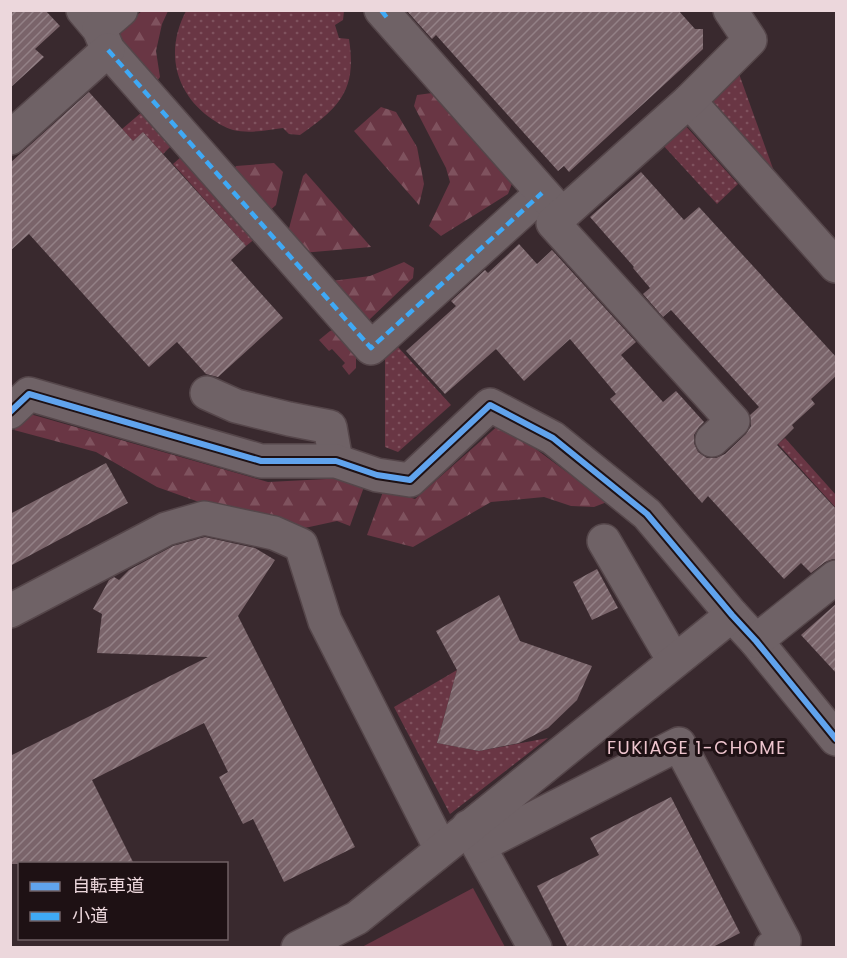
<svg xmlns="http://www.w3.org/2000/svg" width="847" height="958" font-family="Poppins,'Noto Sans JP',sans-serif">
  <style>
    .grass { fill: url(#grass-dots) }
    .forest { fill: url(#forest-firs) }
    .pitch { fill: #693644 }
    .building { fill: url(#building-hatch) }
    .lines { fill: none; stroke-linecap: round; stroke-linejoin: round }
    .minor-casing { stroke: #55464a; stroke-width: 36 }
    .minor { stroke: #6f6266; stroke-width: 33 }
    .quiet { stroke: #3fa9f5; stroke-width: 4.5; stroke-dasharray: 9 4.5; stroke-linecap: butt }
    .cycleway-casing { stroke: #1e1114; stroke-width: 10 }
    .cycleway { stroke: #60a3ed; stroke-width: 6 }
    .labels { text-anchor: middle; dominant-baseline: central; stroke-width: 6; stroke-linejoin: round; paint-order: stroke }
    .neighbourhood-label { font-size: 18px; letter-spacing: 1.5px; fill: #eec5ce; stroke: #1e1114 }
  </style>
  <defs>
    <pattern id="grass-dots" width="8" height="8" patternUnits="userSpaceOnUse" patternTransform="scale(1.5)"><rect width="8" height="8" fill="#693644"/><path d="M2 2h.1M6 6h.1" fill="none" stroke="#7f525e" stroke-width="1.8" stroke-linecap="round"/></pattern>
    <pattern id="forest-firs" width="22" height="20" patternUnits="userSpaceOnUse" patternTransform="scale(1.5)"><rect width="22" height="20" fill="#693644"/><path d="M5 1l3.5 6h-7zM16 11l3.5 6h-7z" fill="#7f525e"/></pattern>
    <pattern id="building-hatch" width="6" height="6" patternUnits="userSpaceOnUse" patternTransform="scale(1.5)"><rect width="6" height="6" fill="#7a646a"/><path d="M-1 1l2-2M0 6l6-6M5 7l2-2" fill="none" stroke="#938186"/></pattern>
  </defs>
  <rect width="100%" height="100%" fill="#39292e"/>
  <g class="grass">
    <path d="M 186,11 L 344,11 L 343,20 L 335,25 L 339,38 L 349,39 C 357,90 340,107 300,135 L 289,134 L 283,128 C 267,130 250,134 233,130 C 225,128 216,122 209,117 C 173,90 166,49 186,11 Z"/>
    <polygon points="738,71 776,177 706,99"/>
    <polygon points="142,112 172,145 163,154 144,133 133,141 122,129"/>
    <polygon points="684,124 738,184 717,204 662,144"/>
    <polygon points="182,156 256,238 246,246 173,164"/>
    <polygon points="398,347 451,405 398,452 385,447 385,358"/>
    <polygon points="785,438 836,495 836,508 778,444"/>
    <polygon points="457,670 437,743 479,751 548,738 450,814 394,707"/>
  </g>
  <g class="forest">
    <polygon points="142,11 168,11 162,24 156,51 160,77 153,87 116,32"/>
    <polygon points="432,93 513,181 508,194 441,236 429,226 450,182 446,168 414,106 417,95"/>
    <polygon points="381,107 396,112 417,147 424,184 419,205 354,131"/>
    <polygon points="274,163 283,172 276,205 266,214 231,174 236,166"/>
    <polygon points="306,173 371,247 302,253 287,236 303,176"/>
    <polygon points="404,262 414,268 413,278 369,320 358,319 332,281 370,276"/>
    <polygon points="336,329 356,350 356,368 349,375 342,366 345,363 332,349 329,351 319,340 330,331"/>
    <polygon points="30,414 268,482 346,478 365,484 350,526 337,521 300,529 213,507 157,487 96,452 14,430"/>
    <polygon points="501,423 607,502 594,507 571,506 544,497 491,502 413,547 367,535 384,489 415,499"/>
  </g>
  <polygon class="pitch" points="473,888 505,947 362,947"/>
  <g class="building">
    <polygon points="10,10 45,10 60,26 35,49 44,57 10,88"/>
    <polygon points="406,10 678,10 695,29 703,29 703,49 569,172 564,166 558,171 436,35 432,39"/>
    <polygon points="89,92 133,141 143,132 246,246 231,260 283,318 218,377 206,374 177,342 149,367 29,234 10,251 10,163"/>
    <polygon points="641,172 684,220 699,207 837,358 837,375 811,399 815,404 792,425 794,428 777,445 837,510 837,559 833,559 825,562 811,573 801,563 784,579 708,496 702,503 610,399 616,394 570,339 524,381 496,349 445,394 406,351 456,306 451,301 485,270 488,273 519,244 537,264 552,250 636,342 621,355 663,402 676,391 704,422 699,427 694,435 694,443 698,452 707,458 716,458 725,454 746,434 751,426 750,415 759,407 671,310 663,317 643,294 650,288 633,268 634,267 590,217"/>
    <polygon points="106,463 128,503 10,566 10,514"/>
    <polygon points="205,537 255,548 275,560 238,616 355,847 284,882 253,819 243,824 219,777 228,772 204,723 92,780 134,864 10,864 10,756 208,657 97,653 102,614 93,609 109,580 114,577 119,580 129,570 173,546"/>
    <polygon points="597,569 618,608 592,620 573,582"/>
    <polygon points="499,595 520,641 592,666 577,700 548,728 519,743 479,751 437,743 457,670 436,631"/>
    <polygon points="837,603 837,674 801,635"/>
    <polygon points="671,797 740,933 711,948 568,948 537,886 599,855 590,838"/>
  </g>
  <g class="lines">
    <defs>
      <g id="minor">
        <polyline points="83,10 99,29 108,50 371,348 542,193"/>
        <polyline points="381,10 557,209"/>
        <polyline points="99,29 121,10"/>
        <polyline points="689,101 836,266"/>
        <polyline points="10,138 108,50"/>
        <polyline points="207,393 236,406 289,419 330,427 336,461"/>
        <polyline points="10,412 29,394 261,461 336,461 377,475 410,480 490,405 553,438 647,514 732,615 756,641 836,739"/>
        <polyline points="712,440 733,421 553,223 689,101 750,40 730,10"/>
        <polyline points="604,541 674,661"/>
        <polyline points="10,611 166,529 204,518 274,533 301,545 325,621 441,849"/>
        <polyline points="756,641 836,577"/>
        <polyline points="468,827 535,948"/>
        <polyline points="479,846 679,744 784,941 771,948"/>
        <polyline points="298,948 357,918 732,615"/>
      </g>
    </defs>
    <use href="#minor" class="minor-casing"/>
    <use href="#minor" class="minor"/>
    <g class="quiet">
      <polyline points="381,10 388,19"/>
      <polyline points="108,50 371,348 542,193"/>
    </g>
    <defs>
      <polyline id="cycleway" points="10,412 29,394 261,461 336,461 377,475 410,480 490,405 553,438 647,514 732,615 756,641 836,739"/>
    </defs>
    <use href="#cycleway" class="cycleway-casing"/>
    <use href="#cycleway" class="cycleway"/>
  </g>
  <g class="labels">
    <g class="neighbourhood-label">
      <text x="697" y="747">FUKIAGE 1-CHOME</text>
    </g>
  </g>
  <rect width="847" height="958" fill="none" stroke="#ecd7dc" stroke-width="24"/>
  <rect x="18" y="862" width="210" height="78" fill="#1e1114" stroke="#706064" stroke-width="1.5"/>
  <rect x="30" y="882" width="30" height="9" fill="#60a3ed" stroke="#706064" stroke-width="1.5"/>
  <text x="72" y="892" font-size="18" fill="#ecd7dc">自転車道</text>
  <rect x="30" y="912" width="30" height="9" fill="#3fa9f5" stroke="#706064" stroke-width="1.5"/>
  <text x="72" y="922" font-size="18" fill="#ecd7dc">小道</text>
</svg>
